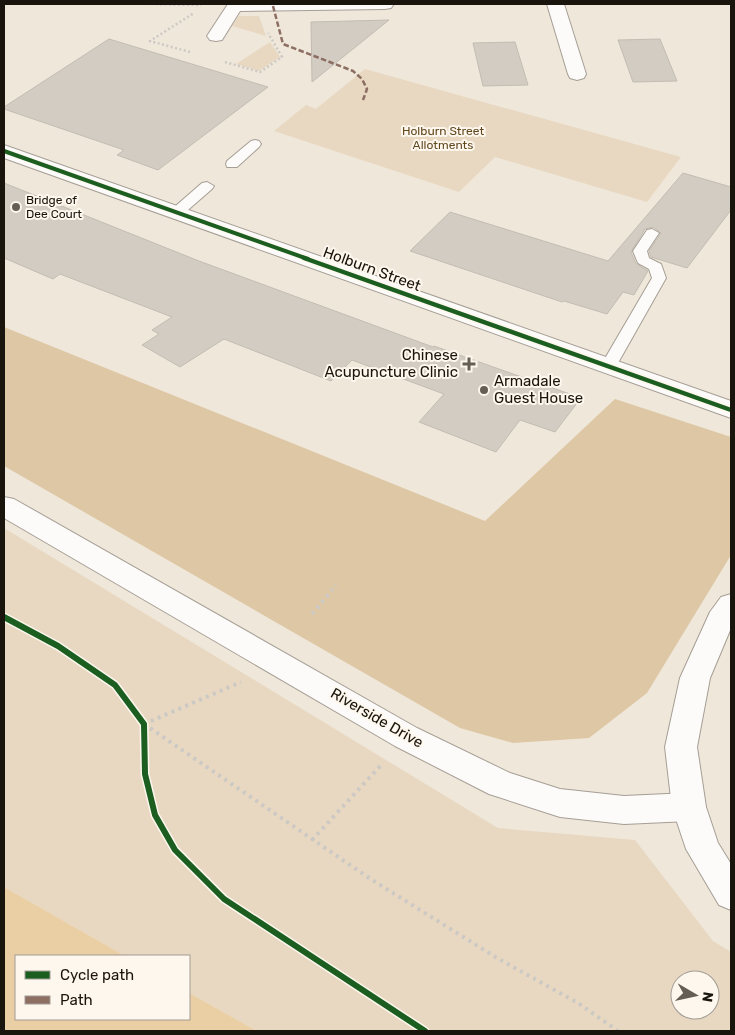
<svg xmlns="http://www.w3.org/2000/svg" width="735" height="1035" font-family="Rubik,sans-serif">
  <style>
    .green { fill: #e8d8c1; fill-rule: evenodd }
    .forest { fill: #dec7a4 }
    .water { fill: #eacea4 }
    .building { fill: #d2ccc2; stroke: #c3bcb2 }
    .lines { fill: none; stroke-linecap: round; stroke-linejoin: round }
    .lane-casing { stroke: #a59e95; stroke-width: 2 }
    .street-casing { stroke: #a59e95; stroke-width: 2 }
    .secondary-casing { stroke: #a59e95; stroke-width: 2 }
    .path-far2 { stroke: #ccc9c5; stroke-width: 2.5; stroke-dasharray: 2 2.5; stroke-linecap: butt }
    .path-far1 { stroke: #ccc9c5; stroke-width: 3; stroke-dasharray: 2.5 4; stroke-linecap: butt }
    .path { stroke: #ccc9c5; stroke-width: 4; stroke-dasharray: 3 4.5; stroke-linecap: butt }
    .lane { fill: #fdfbf9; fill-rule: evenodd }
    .street { fill: #fdfbf9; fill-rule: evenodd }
    .secondary { fill: #fdfbf9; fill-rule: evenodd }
    .quiet { stroke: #8d6e63; stroke-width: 2.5; stroke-dasharray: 5.5 2.5; stroke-linecap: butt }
    .cycleway-far2-casing { stroke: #fdf7ee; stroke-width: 6 }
    .cycleway-far1-casing { stroke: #fdf7ee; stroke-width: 8 }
    .cycleway-casing { stroke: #fdf7ee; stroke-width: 9 }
    .cycleway-far2 { stroke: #1b5e20; stroke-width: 4 }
    .cycleway-far1 { stroke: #1b5e20; stroke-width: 4.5 }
    .cycleway { stroke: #1b5e20; stroke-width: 6 }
    .poi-dot { fill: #645e54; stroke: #fdf7ee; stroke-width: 2 }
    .labels { text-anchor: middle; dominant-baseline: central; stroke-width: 4; stroke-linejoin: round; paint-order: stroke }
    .far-park-label { font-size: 12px; fill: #62481f; stroke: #fdf7ee }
    .far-poi-label { font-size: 12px; fill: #19140c; stroke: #fdf7ee; text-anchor: start }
    .street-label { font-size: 15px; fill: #19140c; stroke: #fdf7ee }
    .poi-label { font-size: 15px; fill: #19140c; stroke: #fdf7ee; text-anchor: end }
  </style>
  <rect width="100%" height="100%" fill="#efe7da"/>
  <g class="green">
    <polygon points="239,16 259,16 266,36 232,26"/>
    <polygon points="270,42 280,57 259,71 236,64"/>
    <polygon points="365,69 681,157 647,202 495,157 459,192 274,131 306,105 316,109"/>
    <path d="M 4,528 L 498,828 L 635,840 L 713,941 L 731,952 L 731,1031 L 257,1031 L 189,993 L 189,956 L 125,956 L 4,887 ZM 680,980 L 710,980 L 710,1010 L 680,1010 Z"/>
  </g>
  <polygon class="forest" points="4,327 485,521 615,399 731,437 731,555 647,693 589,738 513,743 460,728 4,466"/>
  <polygon class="water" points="4,887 125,956 16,956 16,1019 189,1019 189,993 257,1031 4,1031"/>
  <g class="building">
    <polygon points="389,20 312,82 311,22"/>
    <polygon points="109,39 268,87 158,170 117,155 124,150 4,109 4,107"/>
    <polygon points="660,39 677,81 633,82 618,40"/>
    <polygon points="515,42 528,85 483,86 473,43"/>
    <polygon points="683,173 731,187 731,210 687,268 651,257 649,251 661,233 653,227 645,229 631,252 636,264 648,271 634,295 623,292 607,314 564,301 562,302 410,251 450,212 608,261"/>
    <polygon points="4,183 199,261 433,347 434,346 581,398 555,432 520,420 496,452 419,422 444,394 352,360 331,381 224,339 180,367 142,345 159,334 152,330 172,317 60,274 53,279 4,258"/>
  </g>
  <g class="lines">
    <defs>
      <g id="lane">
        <polygon points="255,140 259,141 261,144 259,147 237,167 227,167 226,164 227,161 251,141"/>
        <polygon points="207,182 214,186 212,189 181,216 171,216 169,213 171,210 202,183"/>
        <polygon points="652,229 659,233 647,251 649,258 661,264 666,278 614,370 602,370 600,367 652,278 649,269 638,263 633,251 647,230"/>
      </g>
      <g id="street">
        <polygon points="228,4 394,4 391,8 385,9 240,11 222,40 216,41 210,40 207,36"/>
        <polygon points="547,4 564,4 586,74 584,78 577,80 570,78 568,74"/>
        <polygon points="4,497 14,499 417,728 510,773 560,789 624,796 689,793 701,797 706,807 701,817 689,821 624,824 560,817 489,794 395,746 4,518"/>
      </g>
      <g id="secondary">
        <polygon points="4,145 731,401 731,418 4,158"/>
        <polygon points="731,594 731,628 710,678 697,747 706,807 718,843 731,864 731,910 719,905 686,849 672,807 665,747 680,678 710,612 721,597"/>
      </g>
    </defs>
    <use href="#lane" class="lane-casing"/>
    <use href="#street" class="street-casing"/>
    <use href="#secondary" class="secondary-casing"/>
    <g class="path-far2">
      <polyline points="151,4 201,5"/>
      <polyline points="190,52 150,41 194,13"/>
      <polyline points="225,62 260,72 282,57 268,33"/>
    </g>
    <polyline class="path-far1" points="327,596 336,585"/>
    <g class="path">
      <polyline points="312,614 328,595"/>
      <polyline points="144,724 369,878 497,958 578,1003 618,1031"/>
      <polyline points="144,724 241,682"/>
      <polyline points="312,840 383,763"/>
    </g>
    <use href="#lane" class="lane"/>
    <use href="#street" class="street"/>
    <use href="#secondary" class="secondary"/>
    <polyline class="quiet" points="273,6 283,44 353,71 362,79 367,89 363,100"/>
    <defs>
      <polyline id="cycleway-far2" points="4,151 308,259"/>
      <polyline id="cycleway-far1" points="304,258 731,410"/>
      <polyline id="cycleway" points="4,617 58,646 115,685 144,724 145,774 155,815 175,850 224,899 425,1031"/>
    </defs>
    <use href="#cycleway-far2" class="cycleway-far2-casing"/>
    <use href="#cycleway-far1" class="cycleway-far1-casing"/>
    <use href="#cycleway" class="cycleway-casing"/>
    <use href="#cycleway-far2" class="cycleway-far2"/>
    <use href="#cycleway-far1" class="cycleway-far1"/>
    <use href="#cycleway" class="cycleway"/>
  </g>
  <g class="poi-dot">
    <circle cx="16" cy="207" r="5"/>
    <path d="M466.5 356.5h5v5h5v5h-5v5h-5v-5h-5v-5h5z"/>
    <circle cx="484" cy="390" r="5"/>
  </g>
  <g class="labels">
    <g class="far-park-label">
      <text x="443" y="131">Holburn Street<tspan x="443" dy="14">Allotments</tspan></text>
    </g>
    <g class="far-poi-label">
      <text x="26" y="200">Bridge of<tspan x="26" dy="14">Dee Court</tspan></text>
    </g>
    <g class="street-label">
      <text transform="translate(372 269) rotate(20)">Holburn Street</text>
      <text transform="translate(377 718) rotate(30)">Riverside Drive</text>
    </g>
    <g class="poi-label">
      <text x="458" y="355">Chinese<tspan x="458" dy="17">Acupuncture Clinic</tspan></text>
      <text x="494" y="381" text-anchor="start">Armadale<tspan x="494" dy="17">Guest House</tspan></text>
    </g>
  </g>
  <rect width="735" height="1035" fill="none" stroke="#19140c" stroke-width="10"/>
  <rect x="15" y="955" width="175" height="65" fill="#fdf7ee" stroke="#a29c94"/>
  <rect x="25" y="971" width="25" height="8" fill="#1b5e20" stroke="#a29c94"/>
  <text x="60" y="980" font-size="15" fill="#19140c">Cycle path</text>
  <rect x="25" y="996" width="25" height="8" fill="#8d6e63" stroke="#a29c94"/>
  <text x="60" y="1005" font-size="15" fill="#19140c">Path</text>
  <g transform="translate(695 995) rotate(99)"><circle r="24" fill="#fdf7ee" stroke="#a29c94"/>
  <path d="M0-4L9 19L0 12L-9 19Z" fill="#645e54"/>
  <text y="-8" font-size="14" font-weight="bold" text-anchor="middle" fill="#19140c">N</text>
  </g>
</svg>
